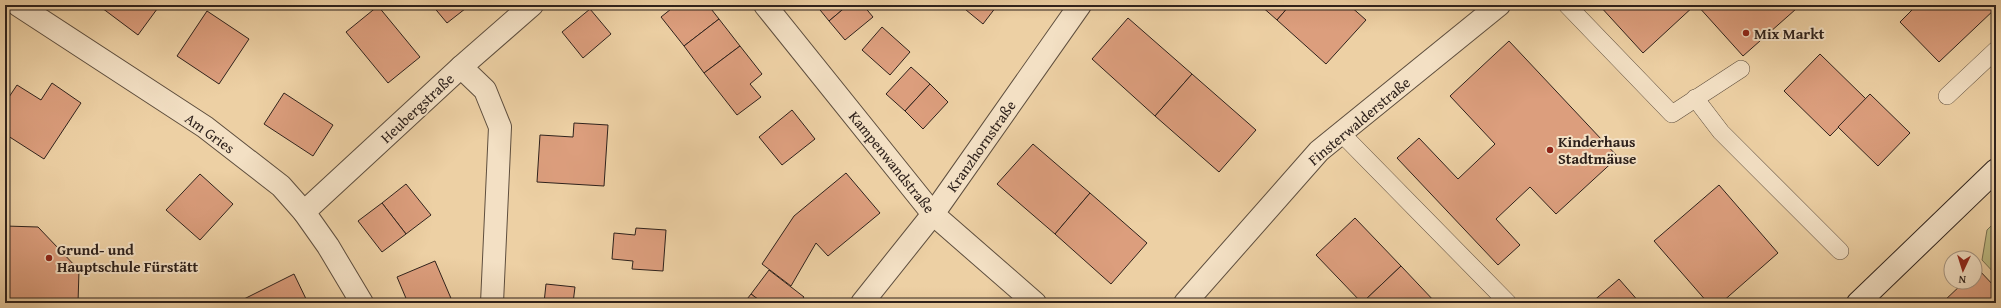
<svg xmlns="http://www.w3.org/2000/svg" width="2001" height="308" font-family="'Gentium Book Plus',serif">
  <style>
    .green { fill: #bdba82; stroke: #766e4f }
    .building { fill: #dc9e7d; stroke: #2f221c }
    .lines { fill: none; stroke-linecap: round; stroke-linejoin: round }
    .lane-casing { stroke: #5e4e3e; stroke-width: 18 }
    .street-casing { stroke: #5e4e3e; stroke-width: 24 }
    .secondary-casing { stroke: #2f221c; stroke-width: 24 }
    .lane { stroke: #f3e0c4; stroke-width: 17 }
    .street { stroke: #f3e0c4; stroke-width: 22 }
    .secondary { stroke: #f3e0c4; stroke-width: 22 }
    .poi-dot { fill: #8f2418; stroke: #f3e0c4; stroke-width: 1.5 }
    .labels { text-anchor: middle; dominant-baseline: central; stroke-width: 4; stroke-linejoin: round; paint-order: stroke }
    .poi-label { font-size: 15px; font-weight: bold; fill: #2f221c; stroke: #f3e0c4; text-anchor: start }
    .street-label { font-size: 15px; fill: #2f221c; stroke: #f3e0c4 }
  </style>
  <rect width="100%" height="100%" fill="#edd0a4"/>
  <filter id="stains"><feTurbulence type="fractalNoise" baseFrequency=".005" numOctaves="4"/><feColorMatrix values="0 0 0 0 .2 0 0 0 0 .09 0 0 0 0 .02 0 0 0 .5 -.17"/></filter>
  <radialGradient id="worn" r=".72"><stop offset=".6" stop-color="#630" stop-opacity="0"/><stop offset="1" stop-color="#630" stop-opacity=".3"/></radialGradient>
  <polygon class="green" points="1996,221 1996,275 1982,260 1987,230"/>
  <g class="building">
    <polygon points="98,5 160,5 138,35"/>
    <polygon points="432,5 470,5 447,23"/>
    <polygon points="668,5 708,5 719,19 684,46 661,17 671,9"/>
    <polygon points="816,5 848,5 829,21"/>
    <polygon points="848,5 863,5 873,17 845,40 829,21"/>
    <polygon points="960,5 994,5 996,7 983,24"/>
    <polygon points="1260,5 1290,5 1277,20"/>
    <polygon points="1290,5 1349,5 1366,20 1326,64 1277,20"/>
    <polygon points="1599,5 1695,5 1643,53"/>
    <polygon points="1697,5 1792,5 1796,9 1743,56"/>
    <polygon points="1917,5 1996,5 1996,8 1939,62 1900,22"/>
    <polygon points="378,6 420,57 388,83 346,32"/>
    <polygon points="590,9 611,34 583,58 562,32"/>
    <polygon points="207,11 249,39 219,84 177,56"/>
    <polygon points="1128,18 1192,74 1155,116 1092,59"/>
    <polygon points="719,19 740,46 704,73 684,46"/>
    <polygon points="882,27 910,52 890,75 862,50"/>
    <polygon points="1509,41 1618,157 1556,214 1530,187 1496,219 1520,245 1498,265 1397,158 1419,138 1458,179 1495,144 1450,96"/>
    <polygon points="740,46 762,74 750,84 761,97 737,115 704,73"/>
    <polygon points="1820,54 1866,99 1830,136 1784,91"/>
    <polygon points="911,67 930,84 905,111 886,94"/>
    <polygon points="1192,74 1256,130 1219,172 1155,116"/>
    <polygon points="52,83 81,103 44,159 5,134 5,103 17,85 41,100"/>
    <polygon points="930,84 948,102 923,129 905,111"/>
    <polygon points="284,93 333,125 313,156 264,124"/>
    <polygon points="1870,94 1910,133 1878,166 1838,127"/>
    <polygon points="792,110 815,139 782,165 759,137"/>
    <polygon points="574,123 608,125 604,186 537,182 540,135 573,137"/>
    <polygon points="1033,144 1090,193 1055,234 997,184"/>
    <polygon points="846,173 880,213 828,256 816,243 791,286 762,264 794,216"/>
    <polygon points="200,174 233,204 200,240 166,210"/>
    <polygon points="406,184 431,215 406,234 382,203"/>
    <polygon points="1719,185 1778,253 1721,303 1708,303 1654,241"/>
    <polygon points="1090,193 1147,243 1111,284 1055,234"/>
    <polygon points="382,203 406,234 382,252 358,221"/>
    <polygon points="1355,218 1401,266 1362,303 1316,255"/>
    <polygon points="5,226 38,227 79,270 78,303 5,303"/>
    <polygon points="636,228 666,230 663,271 632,269 633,261 612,259 614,233 635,235"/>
    <polygon points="435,261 453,303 408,303 397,277"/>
    <polygon points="1401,266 1436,303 1362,303"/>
    <polygon points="1978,269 1996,288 1996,303 1942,303 1964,282 1975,282 1975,271"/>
    <polygon points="769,270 804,297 799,303 763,303 751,294"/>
    <polygon points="294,274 308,303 236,303"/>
    <polygon points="1619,279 1640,303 1591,303"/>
    <polygon points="546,284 575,287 573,303 544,303"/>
    <polygon points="751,294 763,303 744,303"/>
  </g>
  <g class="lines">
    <defs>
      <g id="lane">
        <polyline points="1567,5 1672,114 1741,69"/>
        <polyline points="1947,96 1996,50"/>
        <polyline points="1695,98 1721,132 1840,251"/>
        <polyline points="1341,133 1508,303"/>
      </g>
      <g id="street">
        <polyline points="18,5 205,127 281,186 304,212 328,246 362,303"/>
        <polyline points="765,5 933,214 1035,303"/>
        <polyline points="461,67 485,90 500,127 492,303"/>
        <polyline points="304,212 461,67 532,5"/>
        <polyline points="862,303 933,214 1080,5"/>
        <polyline points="1185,303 1319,151 1499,5"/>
      </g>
      <polyline id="secondary" points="1858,303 1996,170"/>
    </defs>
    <use href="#lane" class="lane-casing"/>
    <use href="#street" class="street-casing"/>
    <use href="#secondary" class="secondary-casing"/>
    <use href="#lane" class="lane"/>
    <use href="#street" class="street"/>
    <use href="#secondary" class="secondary"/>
  </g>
  <g class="poi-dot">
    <circle cx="1746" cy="33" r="4"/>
    <circle cx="1550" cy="150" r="4"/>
    <circle cx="49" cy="258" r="4"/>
  </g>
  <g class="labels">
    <g class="poi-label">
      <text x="1754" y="33">Mix Markt</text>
      <text x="1558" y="141">Kinderhaus<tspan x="1558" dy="17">Stadtmäuse</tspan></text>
      <text x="57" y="249">Grund- und<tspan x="57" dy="17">Hauptschule Fürstätt</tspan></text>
    </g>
    <g class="street-label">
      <text transform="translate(417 108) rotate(-43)">Heubergstraße</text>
      <text transform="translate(1359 121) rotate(-40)">Finsterwalderstraße</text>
      <text transform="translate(210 133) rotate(36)">Am Gries</text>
      <text transform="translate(981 146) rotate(-55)">Kranzhornstraße</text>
      <text transform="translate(892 162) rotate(51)">Kampenwandstraße</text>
    </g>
  </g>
  <rect width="2001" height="308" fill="none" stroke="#edd0a4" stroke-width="20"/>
  <rect x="6" y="6" width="1989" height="296" fill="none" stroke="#2f221c" stroke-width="2"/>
  <rect x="10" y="10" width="1981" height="288" fill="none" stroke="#2f221c"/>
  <g transform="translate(1963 270) rotate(184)"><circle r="19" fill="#f3e0c4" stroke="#a59481"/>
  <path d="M0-3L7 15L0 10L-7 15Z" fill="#8f2418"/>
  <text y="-6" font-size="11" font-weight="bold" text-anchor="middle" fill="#2f221c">N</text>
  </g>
  <rect width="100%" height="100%" filter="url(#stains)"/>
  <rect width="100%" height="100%" fill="url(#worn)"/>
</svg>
